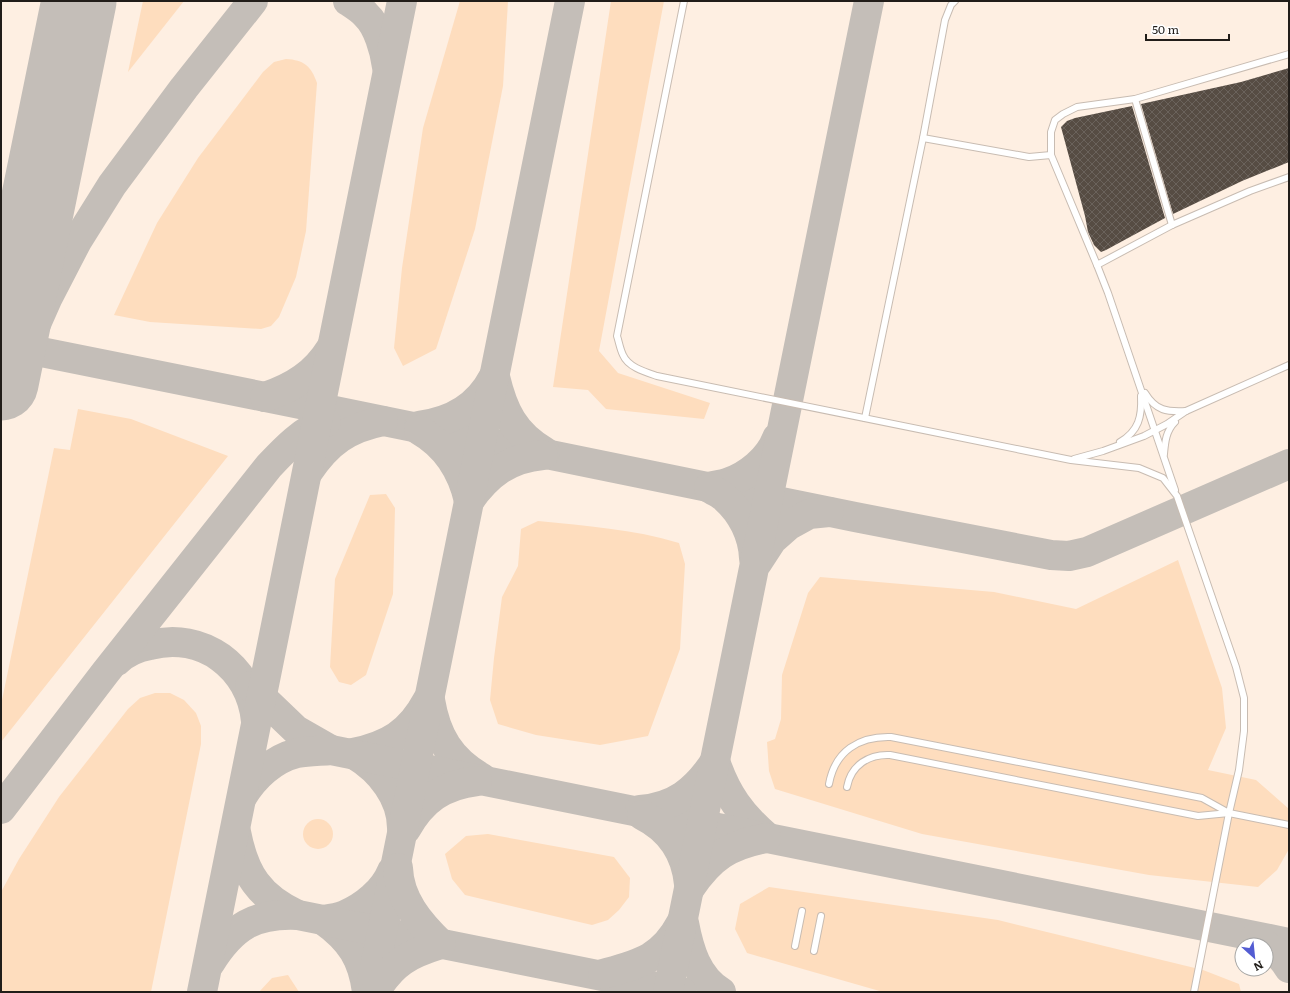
<svg xmlns="http://www.w3.org/2000/svg" width="1290" height="993" font-family="Literata,serif">
  <style>
    .built { fill: #feefe2; fill-rule: evenodd }
    .grass { fill: #feddbe }
    .lines { fill: none; stroke-linecap: round; stroke-linejoin: round }
    .taxiway { stroke: #c4beb8; stroke-width: 30 }
    .runway { stroke: #c4beb8; stroke-width: 75 }
    .building { fill: url(#building-cross-hatch) }
    .service-casing { stroke: #c8bcb2; stroke-width: 8 }
    .service { stroke: #fff; stroke-width: 6 }
  </style>
  <defs>
    <pattern id="building-cross-hatch" width="8" height="8" patternUnits="userSpaceOnUse"><rect width="8" height="8" fill="#564c43"/><path d="M0 0l8 8M0 8l8-8" fill="none" stroke="#6a625b"/></pattern>
  </defs>
  <rect width="100%" height="100%" fill="#fff8f1"/>
  <path class="built" d="M 1,1 L 1289,1 L 1289,992 L 1,992 ZM 1242,945 L 1266,945 L 1266,969 L 1242,969 Z"/>
  <g class="grass">
    <polygon points="143,1 184,1 128,72"/>
    <polygon points="460,1 508,1 503,86 475,229 436,349 403,366 394,348 402,268 423,128"/>
    <polygon points="611,1 664,1 599,351 618,373 710,403 704,419 606,409 588,390 553,387"/>
    <path d="M 286,59 C 304,60 311,66 317,83 L 306,231 L 296,277 L 279,317 L 271,326 L 261,329 L 150,322 L 114,315 L 157,223 L 198,158 L 263,72 L 274,62 Z"/>
    <polygon points="78,409 131,419 228,456 1,742 1,705 54,448 70,450"/>
    <polygon points="386,494 395,508 393,594 366,675 351,685 339,682 330,667 335,579 370,495"/>
    <path d="M 538,521 C 586,526 633,529 679,543 L 685,564 L 680,649 L 648,736 L 600,745 L 536,735 L 498,724 L 490,700 L 494,658 L 502,597 L 518,566 L 521,529 Z"/>
    <polygon points="1178,560 1222,688 1226,728 1208,770 1256,780 1289,809 1289,849 1277,870 1258,887 1149,875 922,834 775,789 769,771 767,742 775,739 781,719 782,675 808,593 820,577 994,592 1076,609"/>
    <polygon points="155,693 170,693 184,700 196,713 201,726 201,744 151,992 1,992 1,892 19,859 59,797 128,709 140,698"/>
    <circle cx="318" cy="834" r="15"/>
    <polygon points="488,834 614,857 630,878 629,897 619,910 608,920 592,925 465,895 452,879 445,854 466,836"/>
    <polygon points="769,887 998,920 1203,970 1239,984 1241,992 883,992 747,953 735,929 740,904"/>
    <polygon points="288,975 299,992 259,992 272,978"/>
  </g>
  <g class="lines">
    <g class="taxiway">
      <path d="M 348,1 C 354,5 361,9 366,15 C 378,26 385,51 387,67"/>
      <polyline points="1,344 320,408 855,517 1051,555 1069,556 1087,552 1289,464"/>
      <path d="M 495,377 C 503,411 514,434 545,452"/>
      <path d="M 265,397 C 294,387 315,374 331,348"/>
      <polyline points="1,403 48,297 77,241 112,185 184,88 253,1"/>
      <path d="M 419,426 C 450,422 478,407 493,378"/>
      <path d="M 419,430 C 447,446 462,470 469,501"/>
      <path d="M 308,472 C 328,442 348,428 383,421"/>
      <path d="M 709,487 C 715,485 721,485 727,483 C 748,476 769,459 777,438"/>
      <path d="M 709,488 C 714,491 720,493 725,498 C 742,513 753,535 754,558"/>
      <path d="M 469,501 C 488,474 509,458 543,455"/>
      <polyline points="757,563 772,540 789,525 809,514 829,512"/>
      <path d="M 117,661 C 126,652 139,647 150,645 C 202,631 251,667 256,721"/>
      <polyline points="250,686 296,730 331,750"/>
      <path d="M 430,700 C 436,736 450,760 482,778"/>
      <path d="M 353,753 C 388,746 410,733 427,701"/>
      <path d="M 355,755 C 380,770 402,797 402,828"/>
      <path d="M 715,761 C 726,794 741,815 768,838"/>
      <path d="M 242,797 C 254,777 273,759 297,753 C 308,751 320,751 331,750 L 1289,943"/>
      <path d="M 1,809 L 105,673 L 269,466 C 285,449 303,430 326,422"/>
      <path d="M 640,810 C 675,807 695,791 714,763"/>
      <path d="M 642,815 C 670,829 686,852 689,884"/>
      <path d="M 406,829 C 422,800 443,785 477,781"/>
      <path d="M 236,832 C 244,874 259,897 298,915"/>
      <path d="M 690,888 C 711,857 729,845 766,838"/>
      <path d="M 323,920 C 330,919 338,918 345,915 C 364,907 384,891 392,871"/>
      <path d="M 323,920 C 351,940 363,959 367,992"/>
      <path d="M 684,923 C 689,950 697,977 721,992"/>
      <path d="M 1255,938 C 1268,946 1281,954 1289,968"/>
      <path d="M 210,963 C 233,926 255,913 298,915 L 682,992"/>
      <path d="M 603,974 C 639,964 662,959 681,923"/>
      <polyline points="202,992 402,1"/>
      <polyline points="370,992 570,1"/>
      <path d="M 375,992 C 393,962 409,954 441,944 C 419,923 399,899 398,868"/>
      <polyline points="668,992 869,1"/>
    </g>
    <polyline class="runway" points="1,383 79,1"/>
  </g>
  <g class="building">
    <polygon points="1289,68 1289,162 1242,181 1173,214 1141,104 1241,82"/>
    <polygon points="1132,106 1165,218 1106,250 1101,252 1094,245 1088,232 1085,216 1061,127 1067,121 1075,118"/>
  </g>
  <g class="lines">
    <defs>
      <g id="service">
        <path d="M 684,1 L 617,336 C 619,342 620,349 623,355 C 628,367 645,372 657,376 L 1071,460 L 1139,468 L 1163,478 L 1177,496 L 1236,667 L 1244,698 L 1244,731 L 1239,770 L 1229,813 L 1194,992"/>
        <polyline points="1289,54 1135,99 1077,107 1063,114 1055,120 1051,132 1051,155 1097,265 1172,225 1250,191 1289,177"/>
        <polyline points="1135,99 1172,225"/>
        <polyline points="923,138 1029,157 1051,155"/>
        <polyline points="1097,265 1108,293 1175,490"/>
        <path d="M 1145,393 C 1156,411 1167,412 1186,411"/>
        <polyline points="865,418 923,138 945,20 951,5 955,1"/>
        <path d="M 1120,442 C 1139,431 1142,416 1141,396"/>
        <path d="M 1164,454 C 1165,442 1166,431 1175,422"/>
        <polyline points="1074,459 1103,451 1144,436 1167,424 1186,411 1289,365"/>
        <path d="M 829,784 C 835,751 859,736 891,737 L 1202,798 L 1229,813"/>
        <path d="M 847,787 C 851,765 869,754 890,755 L 1198,816 L 1229,813 L 1289,825"/>
        <polyline points="795,946 802,911"/>
        <polyline points="814,951 821,916"/>
      </g>
    </defs>
    <use href="#service" class="service-casing"/>
    <use href="#service" class="service"/>
  </g>
  <rect width="1290" height="993" fill="none" stroke="#211d19" stroke-width="4"/>
  <g transform="translate(1254 957) rotate(153)"><circle r="19" fill="#ffffff" stroke="#a6a5a3"/>
  <path d="M0-3L7 15L0 10L-7 15Z" fill="#535cd2"/>
  <text y="-6" font-size="11" font-weight="bold" text-anchor="middle" fill="#211d19">N</text>
  </g>
  <path d="M1146 34v6h83v-6" fill="none" stroke="#211d19" stroke-width="2"/>
  <text x="1152" y="34" font-size="12" fill="#211d19" stroke="#ffffff" stroke-width="3" paint-order="stroke">50 m</text>
</svg>
